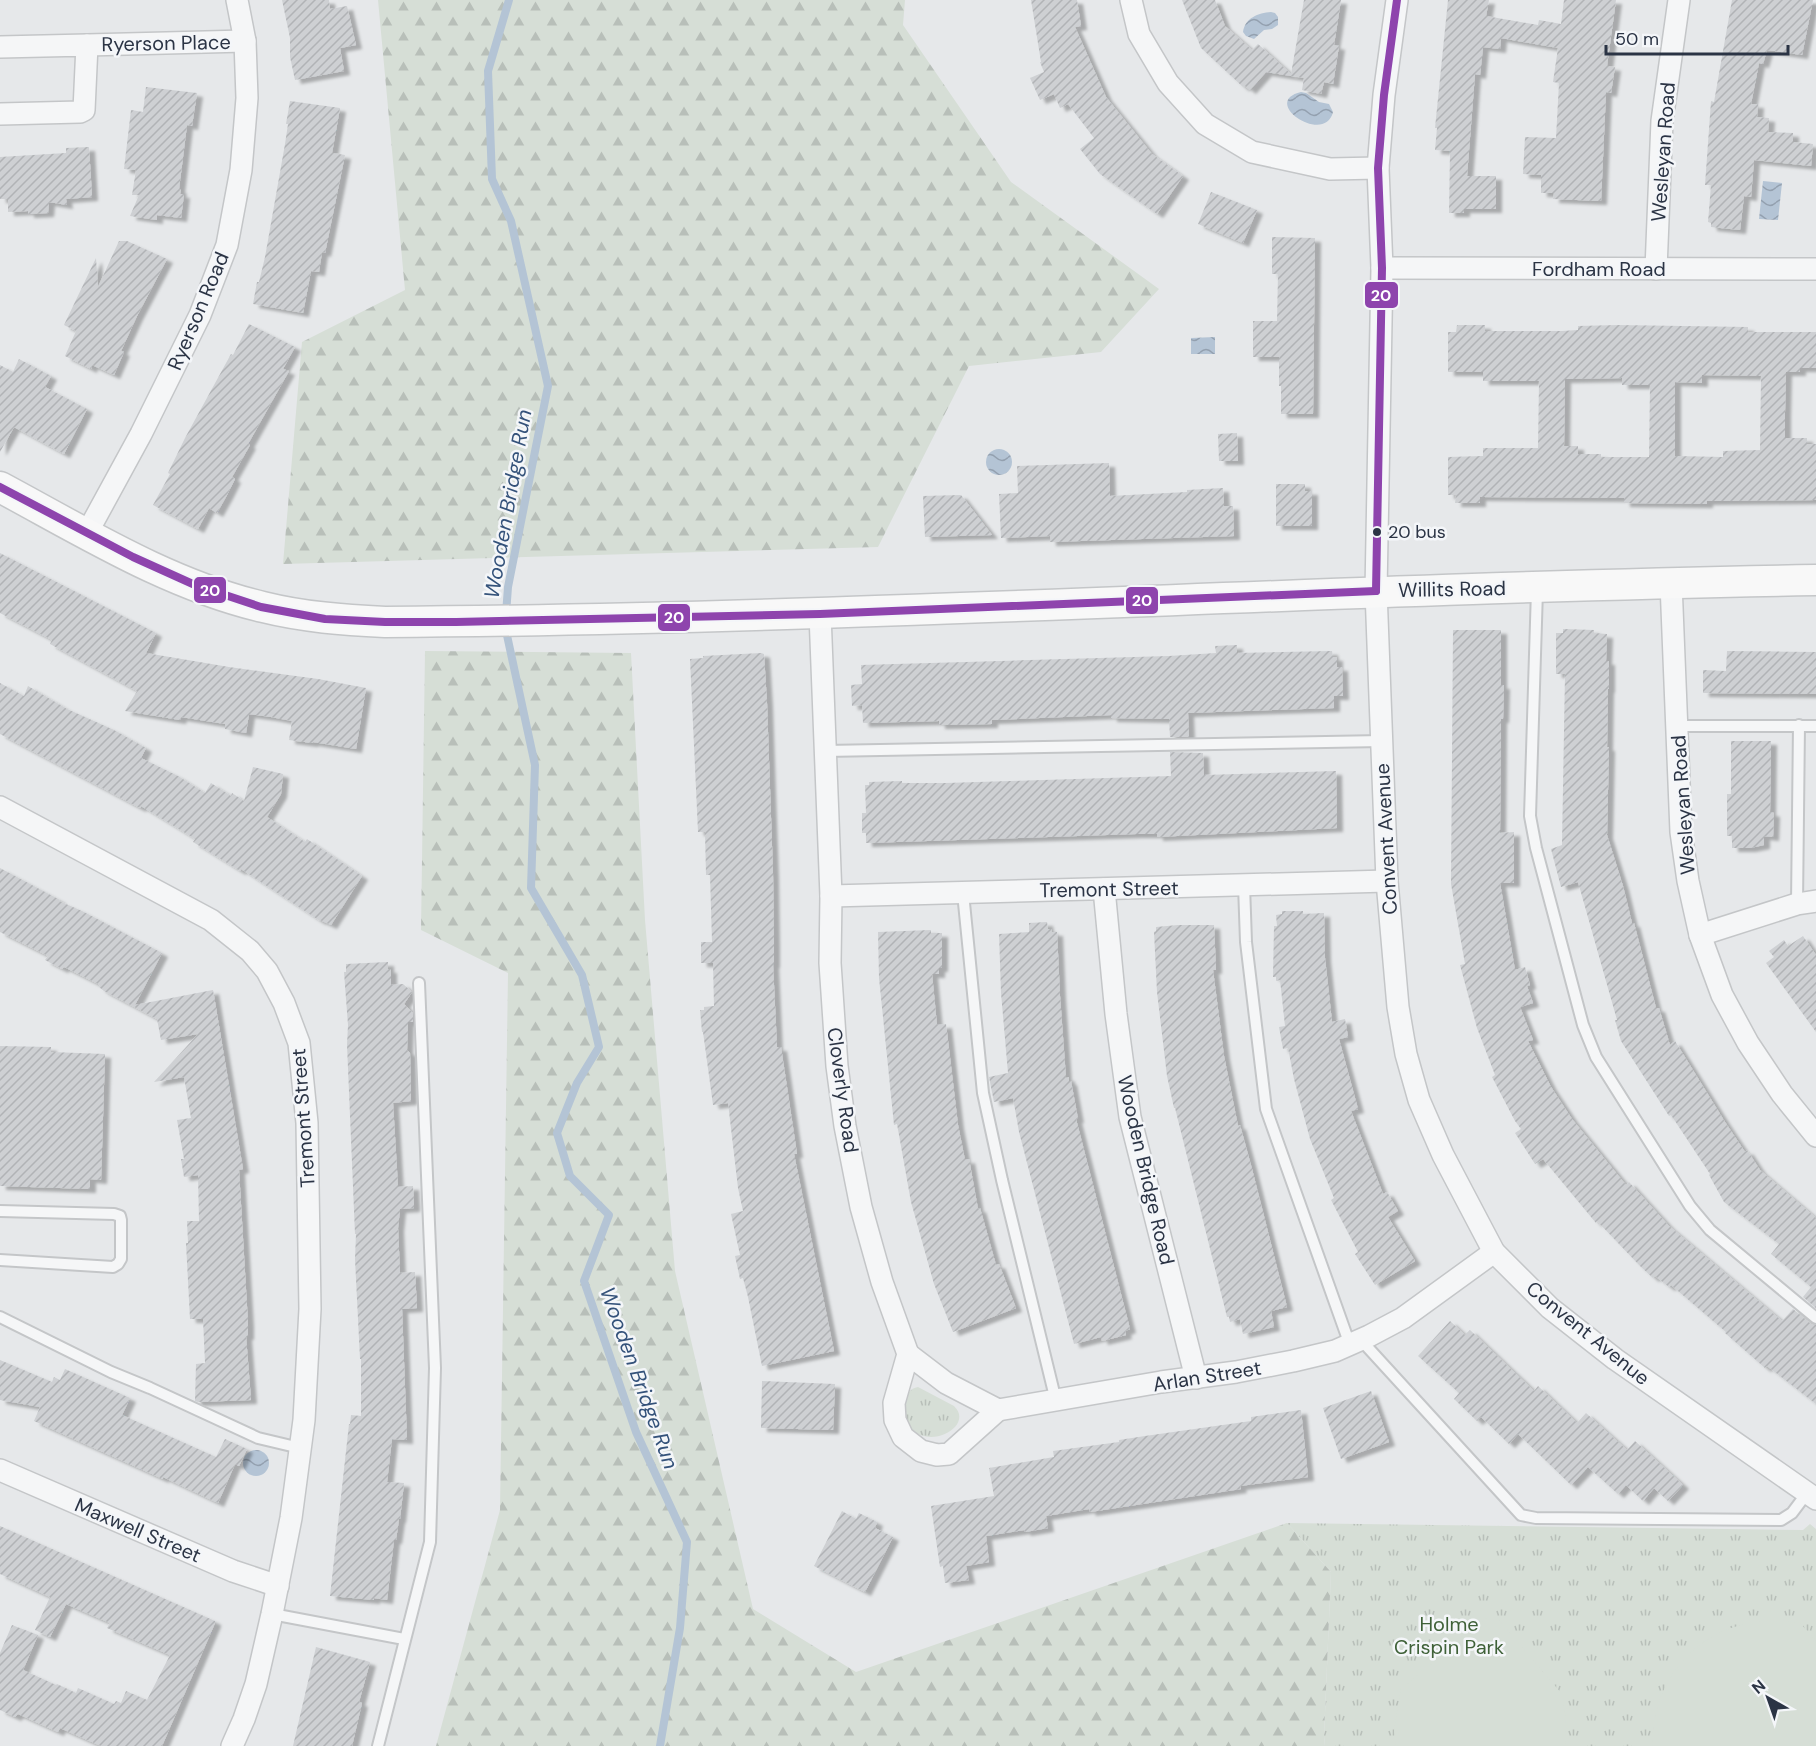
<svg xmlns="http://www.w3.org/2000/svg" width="1816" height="1746" font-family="'DM Sans',sans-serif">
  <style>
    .grass { fill: url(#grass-tufts) }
    .forest { fill: url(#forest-firs) }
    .garden { fill: #d6ded6 }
    .water { fill: url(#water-waves) }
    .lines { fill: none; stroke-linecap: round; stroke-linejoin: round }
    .stream { stroke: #b4c4d5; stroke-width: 8 }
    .building { fill: url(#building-hatch); fill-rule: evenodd; filter: url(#shadow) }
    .lane-casing { stroke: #c4c6c8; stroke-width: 14 }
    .street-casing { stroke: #c4c6c8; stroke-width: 24 }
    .secondary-casing { stroke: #c4c6c8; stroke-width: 33 }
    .lane { stroke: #f5f6f7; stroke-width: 10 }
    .street { stroke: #f5f6f7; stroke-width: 21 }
    .secondary { stroke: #f8f8f8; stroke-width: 30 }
    .bus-1-casing { stroke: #f4f6f9; stroke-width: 12 }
    .bus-1 { stroke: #8e44ad; stroke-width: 8 }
    .bus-dot { fill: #2b3445; stroke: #f4f6f9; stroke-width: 2 }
    .labels { text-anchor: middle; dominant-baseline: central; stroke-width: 5; stroke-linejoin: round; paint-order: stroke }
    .bus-label { font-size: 18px; fill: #2b3445; stroke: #f4f6f9; text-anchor: start }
    .street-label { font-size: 20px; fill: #2b3445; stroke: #f4f6f9 }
    .park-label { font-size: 20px; fill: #3f6138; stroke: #f4f6f9 }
    .water-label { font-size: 21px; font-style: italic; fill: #34527a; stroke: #f4f6f9 }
    .line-badge { stroke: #f4f6f9; stroke-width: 2 }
    .badge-label { font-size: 16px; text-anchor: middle; font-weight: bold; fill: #fff }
  </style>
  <defs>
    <pattern id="grass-tufts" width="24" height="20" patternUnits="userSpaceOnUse" patternTransform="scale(1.5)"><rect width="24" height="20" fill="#d6ded6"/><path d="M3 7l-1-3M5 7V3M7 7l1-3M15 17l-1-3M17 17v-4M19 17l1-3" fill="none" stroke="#b8bfb9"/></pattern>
    <pattern id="forest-firs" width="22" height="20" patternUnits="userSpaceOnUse" patternTransform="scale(1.5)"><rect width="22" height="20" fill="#d6ded6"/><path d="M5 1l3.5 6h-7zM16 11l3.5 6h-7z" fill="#b8bfb9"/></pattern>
    <pattern id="water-waves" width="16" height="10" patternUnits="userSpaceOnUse" patternTransform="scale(1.5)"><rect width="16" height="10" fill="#b4c4d5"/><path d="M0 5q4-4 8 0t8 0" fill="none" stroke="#93a0af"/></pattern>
    <pattern id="building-hatch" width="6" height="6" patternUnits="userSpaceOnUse" patternTransform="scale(1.5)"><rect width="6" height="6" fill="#ced0d3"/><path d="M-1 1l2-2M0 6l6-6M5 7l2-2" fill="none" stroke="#b1b3b6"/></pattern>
    <filter id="shadow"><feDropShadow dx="6" dy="4" stdDeviation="1.5" flood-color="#0004"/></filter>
  </defs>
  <rect width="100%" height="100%" fill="#e6e8ea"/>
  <g class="grass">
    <path d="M 918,1387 L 954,1406 C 975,1426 928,1452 909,1426 C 905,1419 902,1411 904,1403 C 906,1395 910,1388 918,1387 Z"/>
    <polygon points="1287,1523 1803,1530 1810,1524 1816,1529 1816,1746 1325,1746 1324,1736 1331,1572"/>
  </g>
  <g class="forest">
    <polygon points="378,0 905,0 903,25 1011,182 1159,289 1101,352 969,366 878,547 283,564 302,342 405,290"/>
    <polygon points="425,651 631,653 645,920 675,1271 753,1609 856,1672 1287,1523 1331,1572 1324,1736 1325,1746 436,1746 500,1510 508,973 421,930"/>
  </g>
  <g class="garden">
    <polygon points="1493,1613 1562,1694 1566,1721 1565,1746 1396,1746 1394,1731 1401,1689"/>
    <path d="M 1763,1621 L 1783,1621 L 1801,1624 L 1816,1641 L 1816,1746 L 1653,1746 C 1650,1697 1680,1648 1726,1630 C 1738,1625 1751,1623 1763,1621 Z"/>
  </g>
  <g class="water">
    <path d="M 1271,12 L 1275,13 L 1278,17 L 1278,25 L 1272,29 L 1264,30 L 1254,39 L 1246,36 L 1243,32 C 1245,18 1258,13 1271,12 Z"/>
    <path d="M 1301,92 L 1306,93 L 1319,102 L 1329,104 L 1333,112 C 1325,146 1259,102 1301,92 Z"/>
    <polygon points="1763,181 1782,183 1778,220 1759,219"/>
    <polygon points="1215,337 1215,354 1191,354 1191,338"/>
    <circle cx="999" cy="462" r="13"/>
    <circle cx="256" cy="1463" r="13"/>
  </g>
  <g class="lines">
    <g class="stream">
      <polyline points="506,614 508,587 548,386 511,221 492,179 488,71 509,0"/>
      <polyline points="505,626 535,765 531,888 582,975 599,1047 577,1083 557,1133 570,1176 609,1215 584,1281 636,1432 687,1542 680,1628 660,1746"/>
    </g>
  </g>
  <g class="building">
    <polygon points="282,0 329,0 330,9 347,6 356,45 340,48 344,71 295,80 290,57 290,38"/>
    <polygon points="1031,0 1077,0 1081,26 1075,27 1106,97 1152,154 1183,176 1157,214 1100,174 1080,149 1094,138 1068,104 1060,108 1054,94 1040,100 1030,78 1044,72 1040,62 1041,62"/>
    <polygon points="1182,0 1215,0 1225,26 1252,50 1258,44 1291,74 1304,0 1341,0 1334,45 1339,46 1333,84 1324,82 1321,94 1302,90 1304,78 1266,72 1250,90 1245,86 1243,87 1201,48"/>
    <polygon points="1448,0 1489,0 1486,16 1538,25 1539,20 1561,24 1564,0 1616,0 1607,66 1615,67 1611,93 1606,92 1601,201 1553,199 1554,193 1541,193 1541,175 1523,174 1525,137 1556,138 1559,83 1553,82 1558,48 1501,38 1500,49 1483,47 1480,75 1475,74 1467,176 1496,176 1496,209 1464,209 1464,213 1449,213 1450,151 1435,150 1437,128 1435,128"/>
    <polygon points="1732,0 1813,0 1802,55 1767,50 1763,64 1759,63 1751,104 1758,104 1757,117 1769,118 1768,132 1793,133 1793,142 1813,144 1811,166 1754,160 1751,197 1744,196 1740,230 1711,227 1711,223 1708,222 1711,185 1705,185 1711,101 1714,102"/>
    <polygon points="146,87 197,93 192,126 187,125 179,189 181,190 180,194 184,194 181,218 157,215 157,220 130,216 139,195 132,195 136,170 124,169 131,110 143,112"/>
    <polygon points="290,101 340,108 332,153 345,155 325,253 322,252 319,272 311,271 303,313 253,304 257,282 259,282 265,257 285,144 288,124 286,124"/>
    <polygon points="89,147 92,197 66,199 67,205 49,202 48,213 28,214 28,211 8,212 8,199 0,199 0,157 66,153 66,148"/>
    <polygon points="1211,192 1257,210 1243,243 1198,224"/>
    <polygon points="1272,237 1315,238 1313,414 1281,414 1281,386 1279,386 1279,357 1253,357 1253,321 1277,321 1278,274 1272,274"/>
    <polygon points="119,241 127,241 167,259 137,316 121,351 124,352 114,375 92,365 91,369 65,356 76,331 64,325 96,258 98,287"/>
    <polygon points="249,324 295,347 283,369 289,371 248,444 250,445 232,477 235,479 227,495 217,513 209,508 198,529 153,505 170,474 168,473 185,438 231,354 233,355"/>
    <path d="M 1457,325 L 1485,325 L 1485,331 L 1562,331 L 1578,330 L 1578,326 L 1618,325 L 1748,327 L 1748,332 L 1816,332 L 1816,368 L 1800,368 L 1800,372 L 1786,372 L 1785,412 L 1785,438 L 1807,438 L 1807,444 L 1816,444 L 1816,500 L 1707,501 L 1707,504 L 1624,503 L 1624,498 L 1480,497 L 1480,503 L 1455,503 L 1456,495 L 1448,495 L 1448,457 L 1483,456 L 1483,448 L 1538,448 L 1539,381 L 1483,381 L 1483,372 L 1448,372 L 1448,332 L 1456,332 ZM 1702,375 L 1761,376 L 1760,450 L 1723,451 L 1723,457 L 1675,456 L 1675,382 L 1702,383 ZM 1622,378 L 1622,385 L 1650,385 L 1649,457 L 1601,457 L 1601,454 L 1578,454 L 1578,446 L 1564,446 L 1565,379 Z"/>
    <polygon points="19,359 51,376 45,387 87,409 64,454 14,427 0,452 0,365 13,372"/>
    <polygon points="1237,433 1238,461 1219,461 1218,434"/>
    <polygon points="1109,463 1110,496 1187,492 1187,490 1223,488 1224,506 1233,506 1234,536 1050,542 1050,536 1001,538 999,494 1018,493 1017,466"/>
    <polygon points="1276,484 1305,484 1305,491 1312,491 1312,526 1276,526"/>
    <polygon points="961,495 992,535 925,537 923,496"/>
    <polygon points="0,553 156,633 146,653 229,667 318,679 366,688 356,749 313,742 312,743 289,740 292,721 271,717 249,714 246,733 225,729 225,724 181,717 180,720 125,711 137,691 50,644 52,640 0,613"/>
    <polygon points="1563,629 1594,630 1594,633 1607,634 1606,661 1609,661 1609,689 1608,689 1607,747 1609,747 1607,835 1623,886 1632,923 1634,923 1656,1008 1659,1008 1670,1045 1675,1041 1725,1122 1745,1152 1747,1150 1760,1170 1816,1218 1816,1308 1803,1297 1811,1287 1771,1254 1779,1244 1724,1202 1709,1175 1710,1174 1671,1115 1669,1116 1621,1041 1615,1020 1617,1020 1578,882 1561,887 1551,849 1562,845 1565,674 1556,674 1556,633 1563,633"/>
    <polygon points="1453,630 1501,630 1501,685 1504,685 1503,719 1501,719 1500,833 1514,832 1514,883 1500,883 1515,970 1525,967 1530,985 1527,986 1533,1003 1520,1007 1533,1040 1528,1041 1551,1087 1572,1119 1626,1185 1629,1182 1669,1226 1782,1321 1793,1309 1811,1324 1816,1325 1816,1404 1767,1366 1765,1368 1725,1333 1726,1332 1671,1285 1669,1287 1655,1276 1653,1278 1640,1266 1597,1221 1596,1223 1543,1159 1535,1164 1515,1133 1521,1129 1515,1121 1492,1077 1495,1075 1477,1028 1460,965 1465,964 1451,884"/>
    <polygon points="1237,645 1237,653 1332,651 1333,657 1337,657 1337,667 1342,667 1343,696 1334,696 1334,708 1188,713 1189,737 1170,737 1169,719 1111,718 1111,715 992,720 992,724 939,725 939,721 863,723 862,705 852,706 851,685 862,684 861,665 1169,656 1216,653 1215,646"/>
    <polygon points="1727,651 1816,652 1816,694 1703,693 1703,670 1726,671"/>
    <polygon points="761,653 764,654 767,703 773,874 774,944 774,964 773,964 777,1047 781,1047 797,1154 794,1154 834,1351 762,1366 748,1297 743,1278 740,1279 735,1256 740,1255 731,1214 743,1211 738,1188 728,1103 713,1105 703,1032 702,1032 700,1010 704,1010 704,1007 714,1006 713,963 701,963 701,942 712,942 710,875 706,875 705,832 698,832 690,659 703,658 703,656"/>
    <polygon points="0,683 24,696 28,686 67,709 114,730 146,748 141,758 178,776 205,793 211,783 231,796 232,793 244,801 253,767 283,774 281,794 267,817 305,842 307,839 362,876 331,925 320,920 320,921 241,869 240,871 193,842 195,839 141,806 140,808 0,734"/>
    <polygon points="1731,741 1771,741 1770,812 1774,813 1773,837 1764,836 1764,845 1750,848 1732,848 1732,836 1727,836 1727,794 1731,794"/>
    <polygon points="1170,752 1203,753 1204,775 1336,771 1337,828 1157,837 1157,834 1136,834 866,843 866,833 862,833 862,813 866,813 865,785 869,785 869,782 902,781 902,783 946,783 1171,776"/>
    <polygon points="0,868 60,900 59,901 82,911 162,953 135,1005 213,990 243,1169 239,1170 248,1323 248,1336 246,1336 251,1400 198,1402 195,1401 196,1364 205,1363 203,1319 190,1319 186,1243 188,1243 187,1221 199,1221 198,1175 184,1177 181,1159 184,1159 177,1120 191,1118 184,1077 154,1082 198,1034 161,1040 157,1019 104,991 99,987 100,985 64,967 62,969 45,960 48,956 0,932"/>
    <polygon points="1282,911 1303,911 1303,914 1324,913 1325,958 1332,1022 1345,1019 1348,1037 1339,1039 1358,1109 1351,1111 1383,1194 1387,1192 1398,1211 1388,1217 1415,1261 1375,1285 1355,1254 1358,1252 1331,1200 1334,1198 1310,1139 1294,1079 1288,1048 1283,1049 1279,1027 1285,1026 1280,980 1276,981 1276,977 1273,977 1274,926 1277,926 1276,915 1282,914"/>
    <polygon points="1047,922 1048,929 1051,929 1052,932 1057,932 1060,996 1066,1078 1069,1077 1069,1081 1071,1081 1078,1119 1076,1119 1130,1329 1125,1331 1126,1335 1102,1341 1101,1337 1074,1344 1019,1132 1013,1098 994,1102 989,1077 1008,1073 1001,993 999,934 1029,932 1029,923"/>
    <polygon points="1178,925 1214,925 1216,970 1213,970 1224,1056 1238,1126 1240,1125 1252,1169 1287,1307 1271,1311 1274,1327 1243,1334 1240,1319 1230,1322 1229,1317 1227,1317 1175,1108 1174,1108 1167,1076 1157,992 1154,932 1156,931 1156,927"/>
    <polygon points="931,930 931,933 942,933 942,968 939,968 939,974 932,974 937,1025 946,1024 958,1125 965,1160 969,1159 978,1209 980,1208 996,1265 999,1264 1016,1308 953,1332 934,1284 911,1202 897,1124 894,1125 879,978 878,932"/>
    <polygon points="1803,936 1816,955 1816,1032 1766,963 1774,957 1769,951 1784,940 1788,946"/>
    <polygon points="388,962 388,969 391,969 391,985 403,984 412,992 404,1004 413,1013 413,1022 408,1022 407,1050 410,1053 411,1101 393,1103 398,1187 413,1186 414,1203 414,1208 400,1209 398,1228 400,1273 415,1272 417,1308 402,1309 407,1440 392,1439 387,1482 404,1483 400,1519 399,1519 396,1540 394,1540 387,1600 374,1598 374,1600 330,1596 349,1424 350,1424 351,1415 361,1416 361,1359 360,1359 355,1259 356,1234 355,1234 347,1045 348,1025 344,972 346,972 346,964"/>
    <polygon points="0,1046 51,1047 51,1052 105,1054 101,1180 90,1179 90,1189 0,1186"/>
    <polygon points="1450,1321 1465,1335 1470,1330 1534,1391 1538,1386 1577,1423 1586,1413 1627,1450 1635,1441 1683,1485 1668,1501 1654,1488 1643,1501 1626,1485 1618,1494 1588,1467 1571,1485 1518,1434 1509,1444 1481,1417 1477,1421 1454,1399 1459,1393 1418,1356"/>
    <polygon points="0,1360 52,1382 54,1377 60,1380 65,1369 130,1398 122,1415 216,1457 225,1439 247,1449 239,1466 235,1464 218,1503 163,1477 163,1479 34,1421 40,1407 0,1400"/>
    <polygon points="762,1381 835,1384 833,1430 761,1428"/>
    <polygon points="1371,1391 1389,1442 1341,1459 1323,1408"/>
    <polygon points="1301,1410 1308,1477 1240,1486 1241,1489 1090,1512 1089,1509 1046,1516 1048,1528 1025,1532 1024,1530 986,1536 989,1562 966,1566 969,1580 945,1583 943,1566 940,1567 931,1506 994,1496 989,1468 1054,1457 1053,1451 1119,1442 1119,1440 1145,1436 1251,1421 1251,1417"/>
    <polygon points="842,1511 856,1519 859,1513 877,1522 875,1528 893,1537 865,1592 814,1566"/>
    <polygon points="0,1526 215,1621 215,1623 162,1746 101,1746 60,1728 58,1732 18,1714 15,1717 0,1710 0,1653 12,1625 38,1635 23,1670 56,1685 57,1684 76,1693 78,1688 114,1704 116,1701 121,1703 126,1691 147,1700 170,1655 107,1628 110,1623 66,1604 50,1637 35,1630 50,1597 0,1574"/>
    <polygon points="316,1647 370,1662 359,1702 362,1703 352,1746 293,1746"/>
  </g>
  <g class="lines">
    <defs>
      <g id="lane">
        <polyline points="1537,590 1530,816 1536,848 1583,1025 1596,1057 1690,1206 1710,1230 1816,1318"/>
        <polyline points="1677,726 1816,726"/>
        <polyline points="825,751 1382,741"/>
        <polyline points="1244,885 1246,942 1266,1109 1350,1345"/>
        <polyline points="963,893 983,1093 1002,1180 1056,1401"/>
        <polyline points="1797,904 1799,725"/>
        <polyline points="0,1211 114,1214 120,1216 121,1220 121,1259 118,1264 113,1267 0,1260"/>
        <polyline points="0,1317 111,1372 150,1388 258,1438 300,1448"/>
        <polyline points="1361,1340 1521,1515 1536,1518 1781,1520 1792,1513 1807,1493"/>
        <polyline points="272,1614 404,1639"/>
        <polyline points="378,1746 430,1542 435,1368 419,983"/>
      </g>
      <g id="street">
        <polyline points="1131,0 1139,34 1168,83 1205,124 1252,152 1330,169 1378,168"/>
        <polyline points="1397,0 1384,95 1378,168 1382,268 1376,591 1387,881 1398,1007 1406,1054 1419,1100 1443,1155 1494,1252 1550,1308 1615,1359 1816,1499"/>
        <polyline points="87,45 245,41"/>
        <polyline points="0,47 87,45 84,110 80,112 0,114"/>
        <polyline points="1382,268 1816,269"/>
        <polyline points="1656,269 1662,121 1679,0"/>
        <polyline points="87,533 141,434 200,315 227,245 241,170 247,98 245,41 237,0"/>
        <polyline points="1671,583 1681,832 1688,881 1700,935 1722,995 1748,1043 1782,1094 1816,1136"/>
        <polyline points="820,614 831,896 830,963 837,1066 845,1126 861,1207 882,1282 908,1354 894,1403 895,1420 903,1437 921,1451 937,1455 949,1454 998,1410"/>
        <polyline points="0,807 211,920 250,951 267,971 284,1003 299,1043 307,1123 310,1309 304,1420 291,1518 272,1614 256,1684 244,1719 232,1746"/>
        <polyline points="1104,889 1116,1014 1130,1117 1196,1378"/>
        <polyline points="831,896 1387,881"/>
        <polyline points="1700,935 1797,904 1816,901"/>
        <polyline points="908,1354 946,1383 998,1410 1161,1382 1236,1372 1293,1361 1335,1351 1369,1336 1403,1318 1494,1252"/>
        <polyline points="0,1470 233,1571 278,1586"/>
      </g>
      <path id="secondary" d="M 0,487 C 84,532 169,585 263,607 C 303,617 344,620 385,622 C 863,619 1339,588 1816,580"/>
    </defs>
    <use href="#lane" class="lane-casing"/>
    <use href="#street" class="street-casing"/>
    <use href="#secondary" class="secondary-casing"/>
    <use href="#lane" class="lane"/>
    <use href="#street" class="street"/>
    <use href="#secondary" class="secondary"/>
    <defs>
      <g id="bus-1">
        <polyline points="0,487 133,557 195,585 261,607 325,619 385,622 456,622 820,614 1376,591"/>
        <polyline points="1376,591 1382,268 1378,168 1384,95 1397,0"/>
      </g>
    </defs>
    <use href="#bus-1" class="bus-1-casing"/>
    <use href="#bus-1" class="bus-1"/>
  </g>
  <circle class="bus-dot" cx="1377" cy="532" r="5"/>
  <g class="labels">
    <g class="bus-label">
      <text x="1388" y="532">20 bus</text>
    </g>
    <g class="street-label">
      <text transform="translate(166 43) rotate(-1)">Ryerson Place</text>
      <text transform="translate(1663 152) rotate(-86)">Wesleyan Road</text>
      <text x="1599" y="269">Fordham Road</text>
      <text transform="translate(198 311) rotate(-67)">Ryerson Road</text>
      <text transform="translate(1452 589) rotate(-1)">Willits Road</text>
      <text transform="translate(1683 805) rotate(-94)">Wesleyan Road</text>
      <text transform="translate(1386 839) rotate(-93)">Convent Avenue</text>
      <text transform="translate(1109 889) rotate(-1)">Tremont Street</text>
      <text transform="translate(843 1090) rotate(82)">Cloverly Road</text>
      <text transform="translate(303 1118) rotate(-94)">Tremont Street</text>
      <text transform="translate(1146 1170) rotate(77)">Wooden Bridge Road</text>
      <text transform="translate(1588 1333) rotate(39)">Convent Avenue</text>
      <text transform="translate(1207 1376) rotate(-9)">Arlan Street</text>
      <text transform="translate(138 1530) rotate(23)">Maxwell Street</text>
    </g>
    <g class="park-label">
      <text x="1449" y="1624">Holme<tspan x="1449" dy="23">Crispin Park</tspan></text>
    </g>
    <g class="water-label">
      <text transform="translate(508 504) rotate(-80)">Wooden Bridge Run</text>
      <text transform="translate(639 1378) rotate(70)">Wooden Bridge Run</text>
    </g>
  </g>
  <g class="line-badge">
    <rect x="1364" y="281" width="35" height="28" rx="6" fill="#8e44ad"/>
    <rect x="193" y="576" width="34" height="28" rx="6" fill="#8e44ad"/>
    <rect x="1125" y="586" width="34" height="29" rx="6" fill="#8e44ad"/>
    <rect x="657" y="603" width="34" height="29" rx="6" fill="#8e44ad"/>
  </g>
  <g class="badge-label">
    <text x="1381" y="301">20</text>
    <text x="210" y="596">20</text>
    <text x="1142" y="606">20</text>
    <text x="674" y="623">20</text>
  </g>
  <g transform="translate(1768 1698) rotate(320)" stroke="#f4f6f9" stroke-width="4.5" paint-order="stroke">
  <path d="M0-4.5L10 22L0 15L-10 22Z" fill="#2b3445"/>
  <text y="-9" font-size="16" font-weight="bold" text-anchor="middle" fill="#2b3445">N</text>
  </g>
  <path d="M1606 45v9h182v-9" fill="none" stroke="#2b3445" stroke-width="3"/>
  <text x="1615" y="45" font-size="18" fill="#2b3445" stroke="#f4f6f9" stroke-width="4.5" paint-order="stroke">50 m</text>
</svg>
